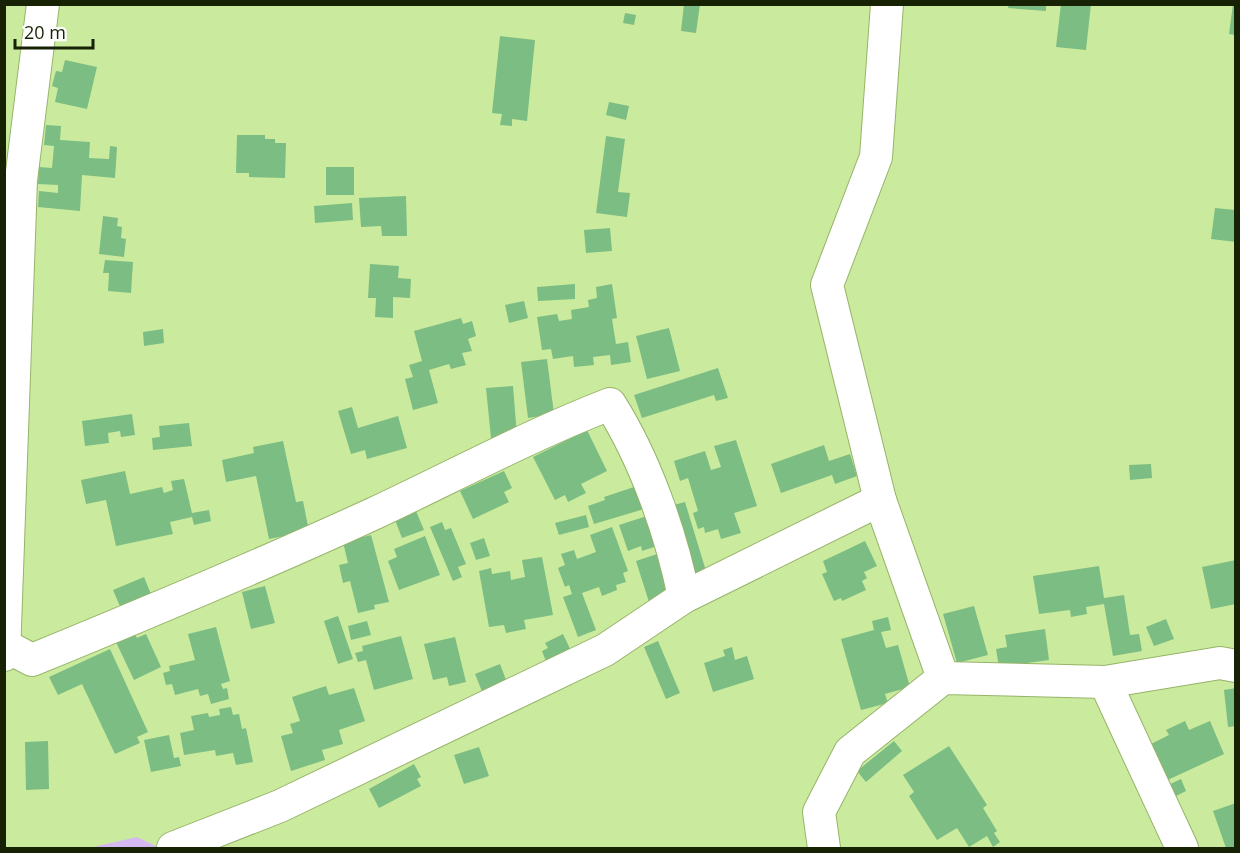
<svg xmlns="http://www.w3.org/2000/svg" width="1240" height="853" font-family="'Open Sans',sans-serif">
  <style>
    .green { fill: #d5baf1 }
    .building { fill: #7cbd83 }
    .lines { fill: none; stroke-linecap: round; stroke-linejoin: round }
    .minor-casing { stroke: #96b469; stroke-width: 34 }
    .minor { stroke: #fff; stroke-width: 32 }
  </style>
  <rect width="100%" height="100%" fill="#caeb9d"/>
  <polygon class="green" points="137,837 160,848 96,848 97,846"/>
  <g class="building">
    <polygon points="684,4 700,4 696,33 681,31"/>
    <polygon points="1009,4 1046,4 1046,11 1008,8"/>
    <polygon points="1061,4 1091,4 1086,50 1056,47"/>
    <polygon points="1233,4 1236,4 1236,35 1229,34"/>
    <polygon points="625,13 636,15 634,25 623,23"/>
    <polygon points="500,36 535,40 527,121 512,119 512,126 500,125 502,114 492,113"/>
    <polygon points="65,60 97,67 87,109 55,102 58,88 52,86 56,71 62,72"/>
    <polygon points="609,102 629,106 626,120 606,115"/>
    <polygon points="46,125 61,126 60,140 90,142 89,158 109,159 110,146 117,147 115,178 82,175 80,211 38,207 39,191 58,193 58,185 38,184 39,167 52,168 54,146 44,145"/>
    <polygon points="237,135 265,135 265,139 275,139 275,143 286,143 285,178 249,177 249,173 236,173"/>
    <polygon points="606,136 625,139 618,192 630,193 627,217 596,213"/>
    <rect x="326" y="167" width="28" height="28"/>
    <polygon points="406,196 407,236 382,236 381,226 361,227 359,198"/>
    <polygon points="352,203 353,220 315,223 314,206"/>
    <polygon points="1215,208 1236,210 1236,242 1211,239"/>
    <polygon points="103,216 118,218 117,226 122,227 121,238 126,239 124,257 99,254"/>
    <polygon points="610,228 612,251 586,253 584,230"/>
    <polygon points="105,260 133,262 131,293 108,291 109,273 103,273"/>
    <polygon points="370,264 399,266 398,278 411,279 410,298 393,297 393,318 375,317 376,298 368,298"/>
    <polygon points="575,284 575,299 538,301 537,287"/>
    <polygon points="612,284 617,318 612,319 616,344 628,342 631,362 611,365 610,355 593,357 594,365 574,367 573,356 553,359 551,349 542,350 537,317 557,314 559,321 572,319 571,310 589,307 588,300 597,298 596,287"/>
    <polygon points="524,301 528,318 509,323 505,305"/>
    <polygon points="461,318 463,324 472,321 476,336 468,339 472,351 462,353 466,365 451,369 449,364 429,370 438,403 413,410 405,379 413,377 409,365 422,361 414,331"/>
    <polygon points="669,328 680,371 647,379 636,336"/>
    <polygon points="163,329 164,343 144,346 143,332"/>
    <polygon points="547,359 554,414 528,418 521,362"/>
    <polygon points="718,368 728,398 716,401 714,395 642,418 634,395"/>
    <polygon points="513,386 517,436 491,438 486,388"/>
    <polygon points="352,407 358,428 398,416 407,448 367,459 365,450 351,454 338,411"/>
    <polygon points="132,414 135,435 121,437 120,431 108,433 109,443 85,446 82,421"/>
    <polygon points="189,423 192,446 153,450 152,438 160,437 159,426"/>
    <polygon points="587,430 607,471 581,484 586,493 568,502 565,495 555,500 533,457"/>
    <polygon points="736,440 757,506 734,513 741,533 721,539 718,529 705,533 704,527 698,529 693,513 698,511 688,478 680,481 674,461 705,451 711,470 721,467 714,446"/>
    <polygon points="283,441 296,502 303,501 309,531 269,539 256,476 226,482 222,460 254,453 253,447"/>
    <polygon points="824,445 829,461 850,454 857,476 835,484 832,475 781,493 771,464"/>
    <polygon points="1151,464 1152,478 1130,480 1129,465"/>
    <polygon points="125,471 130,494 162,487 164,493 173,490 171,481 184,479 192,513 209,510 211,521 194,525 192,517 170,522 173,534 116,546 106,500 86,504 81,480"/>
    <polygon points="504,471 512,488 504,492 509,502 473,519 460,491"/>
    <polygon points="637,486 644,509 594,524 588,506 605,500 604,497"/>
    <polygon points="685,502 706,571 695,574 674,505"/>
    <polygon points="416,511 424,530 402,538 395,520"/>
    <polygon points="586,515 589,527 559,535 555,523"/>
    <polygon points="647,516 657,546 642,551 641,546 628,551 619,525"/>
    <polygon points="442,522 445,530 451,528 466,564 458,567 462,577 453,581 430,527"/>
    <polygon points="612,527 628,571 623,573 626,582 616,585 617,590 602,596 599,587 582,593 596,630 578,637 563,597 572,594 569,585 565,587 558,568 565,565 561,554 574,550 577,559 596,552 590,535"/>
    <polygon points="371,535 389,602 374,605 375,609 358,613 350,581 343,583 339,565 348,563 343,542"/>
    <polygon points="425,536 440,575 399,590 388,561 397,557 394,549"/>
    <polygon points="484,538 490,556 476,560 470,543"/>
    <polygon points="865,541 877,566 864,572 867,578 862,581 866,590 842,601 841,598 834,601 822,574 827,572 823,561"/>
    <polygon points="660,553 674,594 649,602 636,561"/>
    <polygon points="542,557 553,615 524,620 526,629 506,633 504,625 489,627 479,571 491,568 492,574 510,571 511,580 525,577 522,560"/>
    <polygon points="1236,560 1236,604 1211,609 1202,567"/>
    <polygon points="1099,566 1104,598 1124,595 1130,635 1139,634 1142,651 1113,656 1104,604 1086,607 1087,614 1071,617 1070,610 1039,614 1033,576"/>
    <polygon points="144,577 153,599 122,611 113,590"/>
    <polygon points="265,586 275,623 251,629 242,592"/>
    <polygon points="974,606 988,655 957,663 943,614"/>
    <polygon points="338,616 353,659 338,664 324,621"/>
    <polygon points="888,617 891,630 881,632 886,648 898,645 910,687 885,694 888,703 861,710 841,639 874,630 872,621"/>
    <polygon points="1166,619 1174,639 1154,646 1146,627"/>
    <polygon points="367,621 371,635 351,640 348,626"/>
    <polygon points="216,627 230,681 221,684 223,689 227,688 229,699 211,704 208,694 200,696 198,689 175,695 172,684 166,685 163,673 170,671 169,666 195,660 188,634"/>
    <polygon points="1045,629 1049,660 999,667 996,649 1007,647 1005,635"/>
    <polygon points="134,632 137,638 146,634 161,667 134,680 115,640"/>
    <polygon points="563,634 574,657 547,664 542,651 548,648 545,643"/>
    <polygon points="401,636 413,679 374,690 366,660 358,662 355,653 363,651 362,646"/>
    <polygon points="455,637 466,682 449,686 447,677 433,680 424,644"/>
    <polygon points="658,641 680,693 666,699 644,647"/>
    <polygon points="732,647 735,660 747,656 754,679 713,692 704,663 725,656 723,650"/>
    <polygon points="110,649 148,732 137,737 140,743 115,754 82,684 58,695 49,677"/>
    <polygon points="500,664 508,685 483,694 475,674"/>
    <polygon points="326,686 329,695 354,688 365,721 339,730 343,744 322,750 325,760 291,771 281,736 293,733 290,724 300,721 292,697"/>
    <polygon points="1236,688 1236,726 1228,727 1224,690"/>
    <polygon points="231,707 233,715 239,714 242,729 246,728 253,762 236,765 233,753 216,756 215,750 184,755 180,733 194,730 191,716 208,713 209,717 220,715 219,709"/>
    <polygon points="1185,721 1189,730 1210,721 1224,754 1161,783 1149,745 1169,735 1166,730"/>
    <polygon points="169,735 174,758 179,757 181,766 151,772 144,740"/>
    <polygon points="48,741 49,789 26,790 25,742"/>
    <polygon points="894,741 902,751 866,782 857,771"/>
    <polygon points="949,746 987,805 983,808 997,831 994,833 1000,842 993,847 987,836 969,847 957,828 937,840 909,796 914,792 903,775"/>
    <polygon points="479,747 489,776 464,784 454,755"/>
    <polygon points="414,764 421,777 417,779 421,786 379,808 369,789"/>
    <polygon points="1181,779 1186,791 1168,800 1162,788"/>
    <polygon points="1236,803 1236,848 1226,848 1213,811"/>
  </g>
  <g class="lines">
    <defs>
      <g id="minor">
        <polyline points="887,4 876,157 827,285 880,500 943,678"/>
        <path d="M 4,645 L 32,660 C 147,613 262,565 375,513 C 454,476 530,435 610,404 C 645,459 671,533 684,597"/>
        <polyline points="4,655 21,180 43,4"/>
        <polyline points="1105,682 1182,848"/>
        <polyline points="173,848 280,806 605,650 684,597 880,500"/>
        <polyline points="824,848 819,812 850,752 943,678 1105,682 1220,663 1236,666"/>
      </g>
    </defs>
    <use href="#minor" class="minor-casing"/>
    <use href="#minor" class="minor"/>
  </g>
  <rect width="1240" height="853" fill="none" stroke="#172204" stroke-width="12"/>
  <path d="M15 39v9h78v-9" fill="none" stroke="#172204" stroke-width="3"/>
  <text x="24" y="39" font-size="18" fill="#172204" stroke="#fefefe" stroke-width="4.5" paint-order="stroke">20 m</text>
</svg>
